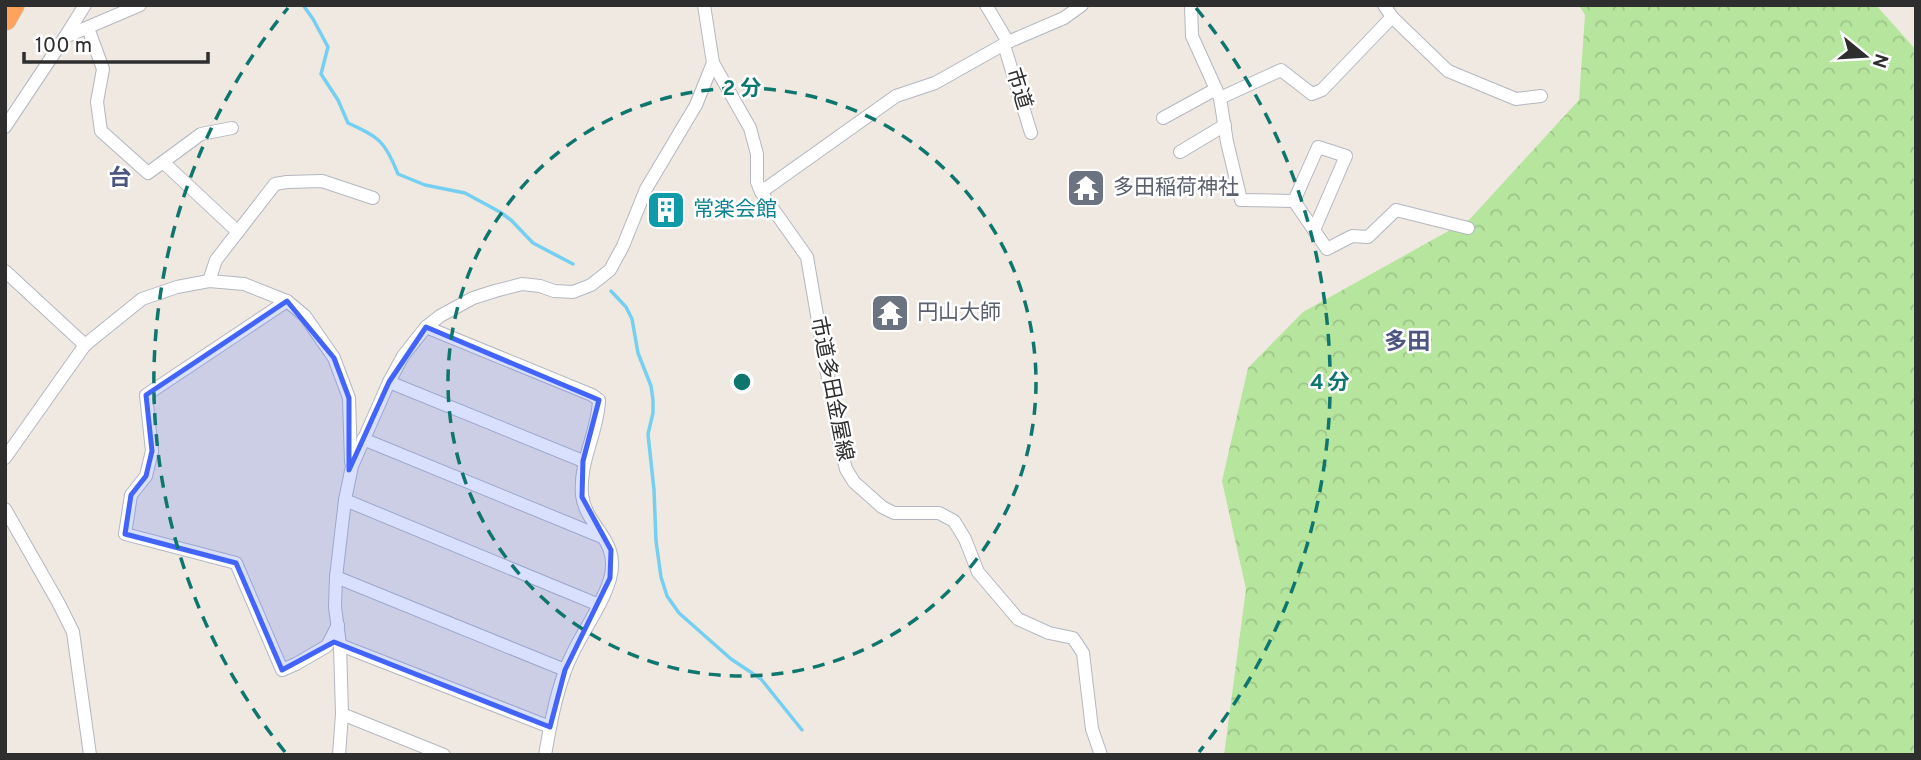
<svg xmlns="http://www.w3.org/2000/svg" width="1921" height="760" font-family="Overpass,'Noto Sans JP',sans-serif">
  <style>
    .forest { fill: url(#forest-crowns) }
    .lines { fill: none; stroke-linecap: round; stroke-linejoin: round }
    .stream { stroke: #75cff0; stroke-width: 3.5 }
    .street-casing { stroke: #b4b7c1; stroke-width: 14 }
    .highway-casing { stroke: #c9c9c9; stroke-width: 24 }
    .street { stroke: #fff; stroke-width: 12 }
    .highway { stroke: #ffa35c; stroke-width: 23 }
    .marked { fill: #4264fb; fill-opacity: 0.2; stroke: #4264fb; stroke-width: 5; stroke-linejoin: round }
    .ring { fill: none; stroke: #0f766e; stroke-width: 3.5; stroke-dasharray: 12 9 }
    .labels { text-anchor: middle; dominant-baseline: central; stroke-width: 5; stroke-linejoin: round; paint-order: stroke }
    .street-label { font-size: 21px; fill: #2e2e2e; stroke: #fff }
    .worship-label { font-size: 21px; fill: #5b616d; stroke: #fff; text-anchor: start }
    .culture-label { font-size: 21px; fill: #0d838f; stroke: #fff; text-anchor: start }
    .neighbourhood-label { font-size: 23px; font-weight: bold; fill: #4d5680; stroke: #fff }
    .centre { fill: #0f766e; stroke: #fff; stroke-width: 3.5 }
    .ring-label { font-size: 21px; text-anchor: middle; font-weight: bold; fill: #0f766e; stroke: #fff; stroke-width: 5; stroke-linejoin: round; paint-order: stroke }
  </style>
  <defs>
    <pattern id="forest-crowns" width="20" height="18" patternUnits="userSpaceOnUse" patternTransform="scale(1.75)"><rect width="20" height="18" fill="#b6e59e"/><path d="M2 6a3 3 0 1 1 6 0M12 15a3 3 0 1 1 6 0" fill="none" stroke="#9dc588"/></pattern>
  </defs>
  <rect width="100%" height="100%" fill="#efe9e1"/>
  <polygon class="forest" points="1579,5 1876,5 1916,50 1916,755 1224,755 1246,589 1222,481 1248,368 1303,312 1470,219 1579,100 1585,15"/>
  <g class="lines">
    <g class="stream">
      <path d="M 303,5 L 313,19 L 328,47 L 321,74 L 338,100 L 348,123 C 379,137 385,141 398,174 L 425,185 L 465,193 L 500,212 L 511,220 L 533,243 L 573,264"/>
      <polyline points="611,291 626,307 632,319 638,353 651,386 653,400 653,413 648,434 654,490 656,541 661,577 667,596 679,613 731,659 761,679 802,730"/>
    </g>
    <defs>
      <g id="street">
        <polyline points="704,5 713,63 750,128 757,154 757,182 761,192 807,257 838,437 846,469 854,482 882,507 894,513 939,513 954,521 965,539 978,572 1018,619 1049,633 1073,638 1083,653 1092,729 1101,755"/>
        <polyline points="986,5 1008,42"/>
        <polyline points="1191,5 1192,36 1220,98 1227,142 1241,200 1294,201 1327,249 1352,236 1368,237 1396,210 1468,228"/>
        <polyline points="1384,5 1392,17 1448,71 1516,99 1541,96"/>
        <polyline points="88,28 103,69 97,102 101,131 148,173 201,134 232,128"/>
        <polyline points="65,37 85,5"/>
        <polyline points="1004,45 1031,133"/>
        <polyline points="1220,98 1281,70 1312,94 1322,90 1392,17"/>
        <polyline points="1163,118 1216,89"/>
        <polyline points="5,127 65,37 140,5"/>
        <polyline points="1180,152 1225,125"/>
        <polyline points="163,162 238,232"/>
        <polyline points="761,192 896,96 935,83 1008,42 1064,18 1082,5"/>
        <polyline points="1294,201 1318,147 1346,156 1314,230"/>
        <polyline points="5,271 85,345"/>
        <polyline points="209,281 216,260 275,184 287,182 322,181 373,198"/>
        <polyline points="287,301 146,395 152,451 146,476 131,495 125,534 236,563 282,670 296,664 327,646 338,625"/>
        <path d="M 426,327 L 592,395 L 599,400 C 598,433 579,460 582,495 C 586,528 621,539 610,579 C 600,612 576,639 565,671 C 555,698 550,727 545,755"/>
        <polyline points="389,382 583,461"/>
        <polyline points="363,439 602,537"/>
        <polyline points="5,458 85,345 142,299 177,287 209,281 244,284 287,301 305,316 334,358 349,398 351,462"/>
        <polyline points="345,500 599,605"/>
        <polyline points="5,509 58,602 73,632 90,755"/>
        <polyline points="336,577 565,670"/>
        <polyline points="340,645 550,727"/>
        <polyline points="342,714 444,755"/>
        <polyline points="339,755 342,714 340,645 335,607 336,577 345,500 352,466 389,382 403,356 426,327 440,316 473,298 495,291 522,284 540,286 554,291 573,292 591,285 610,270 623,246 646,189 696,105 713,63"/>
      </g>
      <polyline id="highway" points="5,19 13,5"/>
    </defs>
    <use href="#street" class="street-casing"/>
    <use href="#highway" class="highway-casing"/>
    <use href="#street" class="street"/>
    <use href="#highway" class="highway"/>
  </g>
  <path class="marked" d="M 287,301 L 334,358 L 349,398 L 349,470 L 389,382 L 426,327 L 599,400 L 583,461 L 582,497 L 611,550 L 610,578 L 565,670 L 550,727 L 334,642 L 282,670 L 236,563 L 125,534 L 131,495 L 146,476 L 152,451 L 146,395 Z"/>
  <g class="ring">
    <circle cx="742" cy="382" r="294"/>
    <path d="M285 752A588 588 0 0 1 288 8M1196 8A588 588 0 0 1 1199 752"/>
  </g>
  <defs>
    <symbol id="temple-square" viewBox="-11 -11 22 22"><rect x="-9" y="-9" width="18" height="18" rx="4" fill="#6b7280" stroke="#fff"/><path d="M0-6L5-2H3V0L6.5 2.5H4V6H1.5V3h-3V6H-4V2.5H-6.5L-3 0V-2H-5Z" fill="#fff"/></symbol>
    <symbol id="building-square" viewBox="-11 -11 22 22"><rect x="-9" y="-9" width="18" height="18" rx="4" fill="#0f9aa8" stroke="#fff"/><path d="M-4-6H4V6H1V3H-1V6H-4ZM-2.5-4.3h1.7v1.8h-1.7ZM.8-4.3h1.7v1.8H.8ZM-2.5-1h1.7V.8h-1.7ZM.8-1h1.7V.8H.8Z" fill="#fff"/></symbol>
  </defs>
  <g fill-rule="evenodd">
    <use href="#temple-square" x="1064" y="166" width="44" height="44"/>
    <use href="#building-square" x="644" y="188" width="44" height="44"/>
    <use href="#temple-square" x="868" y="291" width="44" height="44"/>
  </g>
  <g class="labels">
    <g class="street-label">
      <text transform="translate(1018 89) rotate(73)">市道</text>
      <text transform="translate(831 389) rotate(79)">市道多田金屋線</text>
    </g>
    <g class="worship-label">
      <text x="1113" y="188">多田稲荷神社</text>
      <text x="917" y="313">円山大師</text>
    </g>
    <g class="culture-label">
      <text x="693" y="210">常楽会館</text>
    </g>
    <g class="neighbourhood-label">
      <text x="120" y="179">台</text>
      <text x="1407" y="343">多田</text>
    </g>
  </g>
  <circle cx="742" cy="382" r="10" class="centre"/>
  <g class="ring-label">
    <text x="742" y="95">2 分</text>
    <text x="1330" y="389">4 分</text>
  </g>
  <rect width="1921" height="760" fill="none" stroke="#2e2e2e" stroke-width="14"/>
  <g transform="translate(1865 56) rotate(108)" stroke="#ffffff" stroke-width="5" paint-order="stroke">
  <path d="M0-5L12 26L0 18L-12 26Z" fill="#2e2e2e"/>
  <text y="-10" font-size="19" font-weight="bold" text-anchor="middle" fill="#2e2e2e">N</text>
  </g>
  <path d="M24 52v10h184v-10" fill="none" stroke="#2e2e2e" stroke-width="3.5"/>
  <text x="35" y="52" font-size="21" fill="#2e2e2e" stroke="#ffffff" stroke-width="5" paint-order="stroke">100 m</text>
</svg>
